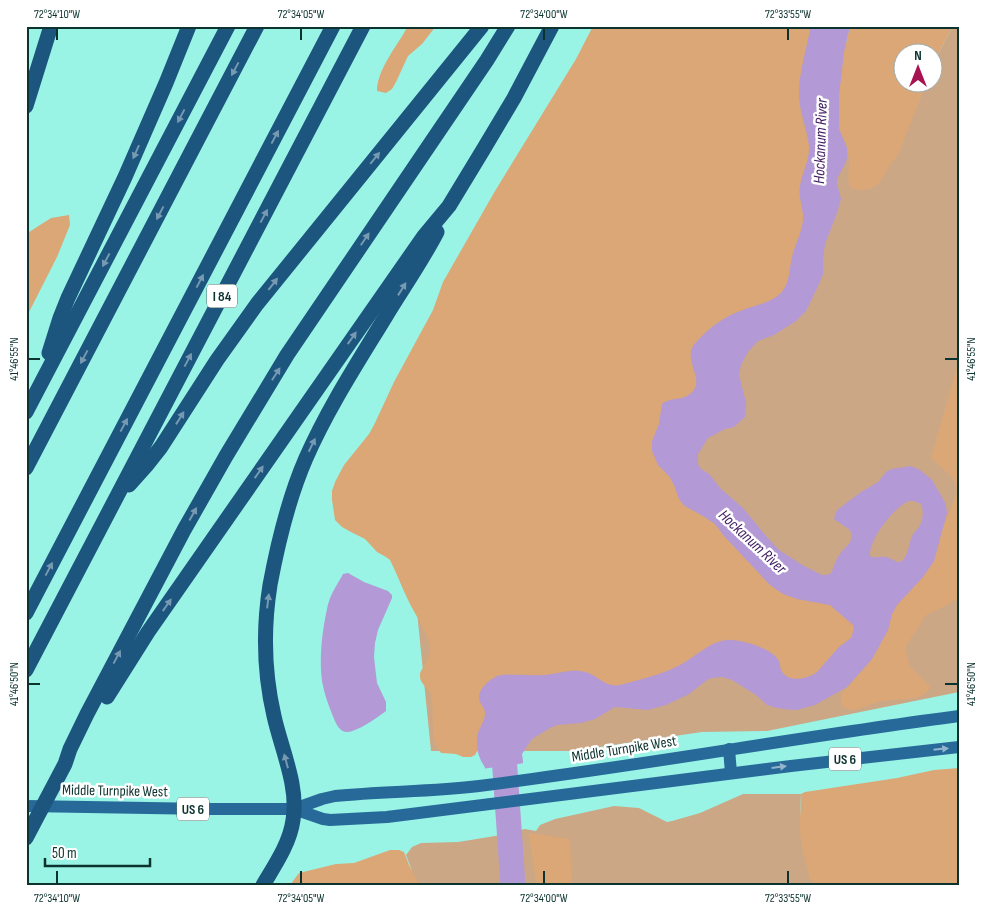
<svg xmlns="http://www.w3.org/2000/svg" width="985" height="911" font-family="'Sofia Sans Condensed',sans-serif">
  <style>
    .green { fill: #cca786 }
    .forest { fill: #dba776 }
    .water { fill: #b399d5; fill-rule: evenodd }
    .pier { fill: #9af4e6 }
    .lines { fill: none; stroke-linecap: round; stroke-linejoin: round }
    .river { stroke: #b399d5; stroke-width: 25 }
    .primary { stroke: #276a9a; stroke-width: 12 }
    .highway { stroke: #1c557e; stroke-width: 15 }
    .oneway { fill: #7799b2 }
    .oneway2 { fill: #93b4cc }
    .ticks { fill: none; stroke: #0c332e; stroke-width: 2 }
    .labels { text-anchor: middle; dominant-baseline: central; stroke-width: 5; stroke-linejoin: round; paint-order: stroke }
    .shield { fill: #fff; stroke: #55706d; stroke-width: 1 }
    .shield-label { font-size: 14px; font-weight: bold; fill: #0c332e }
    .street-label { font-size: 15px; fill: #0c332e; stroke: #fff }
    .water-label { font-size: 16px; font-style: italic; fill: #3e1a60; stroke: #fff }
    .neatline { fill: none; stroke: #0c332e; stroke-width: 2 }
    .ticks-label { font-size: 12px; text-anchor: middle; fill: #0c332e }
  </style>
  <rect width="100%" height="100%" fill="#9af4e6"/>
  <g class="green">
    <polygon points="643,26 831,26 911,120 926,83 932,82 933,66 936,58 953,26 959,26 959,692 767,731 702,732 572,751 431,751 413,572"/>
    <polygon points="743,794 801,794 800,820 959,885 358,885 412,871 406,855 412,847 421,843 458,842 495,836 525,829 536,831 540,825 555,819 614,806 639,808 667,822 672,821 700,813"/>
  </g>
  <g class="forest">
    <path d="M 408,26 L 436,26 L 422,44 L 408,56 L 396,82 L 392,89 L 386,93 L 377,91 C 377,69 398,45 408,26 Z"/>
    <path d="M 593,26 L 811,26 C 806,53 800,78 800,105 C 800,119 808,132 809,146 C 810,160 802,172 800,186 C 798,198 804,209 803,220 C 802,231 796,243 793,253 C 789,266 791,282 781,293 C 771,303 756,305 743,310 C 728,315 714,324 702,336 C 698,340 692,346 691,351 C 688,366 705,381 690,394 C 684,399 679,398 672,399 C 668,400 665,402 662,404 L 659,424 L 654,437 L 658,465 L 672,480 L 682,503 L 685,507 L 703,516 L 715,524 L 724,536 L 770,585 L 783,594 L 801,600 L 830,605 L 853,625 L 854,629 L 851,638 L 839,647 L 817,672 C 806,681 781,683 781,665 L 760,647 L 731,639 L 721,641 L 713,644 L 689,660 L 669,671 L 650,677 L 619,686 L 610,685 L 601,681 L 589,673 L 576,670 L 544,675 L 506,674 L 497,676 L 493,678 L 482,688 L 480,693 L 480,702 L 485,711 L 485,716 L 478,733 L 478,750 L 475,755 L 471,757 L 463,757 L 456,754 L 441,753 C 430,740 434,718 432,702 C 431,699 432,697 431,694 C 428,688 419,683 420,675 C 420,671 423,668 425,665 C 429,659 430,650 429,643 C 425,628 416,616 409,602 C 402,588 397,574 390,560 L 386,557 L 377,552 L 365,539 L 351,532 L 342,527 L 335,520 L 332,500 L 332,491 L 335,482 L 344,465 L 369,434 L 374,425 L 394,382 L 433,310 L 443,282 L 495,191 L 576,59 Z"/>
    <path d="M 850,26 L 953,26 L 936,58 L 933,66 L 932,52 L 902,52 L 902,82 L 926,83 L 899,153 C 896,159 891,163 887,169 C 885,173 884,177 881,180 C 875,190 862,191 852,189 C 845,181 850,169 849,159 C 848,154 848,149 846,144 C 844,138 840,133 839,126 C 835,93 842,58 850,26 Z"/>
    <polygon points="69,215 70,225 57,257 26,318 26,234 51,218"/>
    <path d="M 959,360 L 959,597 L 947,605 L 926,615 L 906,646 L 906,651 L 910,667 L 928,684 L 930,688 C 921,703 897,698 882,701 C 871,703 859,712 847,709 C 841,707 841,701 841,695 L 872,659 L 888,630 L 892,614 L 897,605 L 923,577 L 934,561 L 943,528 L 954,500 L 957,490 L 954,481 L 952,477 L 931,458 Z"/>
    <path d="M 959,768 L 959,885 L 818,885 L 810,880 C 806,862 800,844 800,826 C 799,815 802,805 801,794 L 805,792 L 897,778 L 934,770 Z"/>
    <polygon points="529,833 570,839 572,885 536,885"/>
    <polygon points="390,850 399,850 404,852 409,865 419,885 290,885 299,873 336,864 354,863"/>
  </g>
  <g class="water">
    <path d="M 811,26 L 850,26 L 844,52 L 839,96 L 839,129 L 847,148 L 847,157 L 846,162 L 837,179 L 837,184 L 841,199 L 837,213 L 825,244 L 823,259 L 823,274 L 820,282 L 806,311 L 796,321 L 774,335 L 758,341 L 748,352 L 741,365 L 739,375 L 746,403 L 745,417 L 734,427 L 725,429 L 708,438 L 698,454 L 698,464 L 700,468 L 709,474 L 721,489 L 743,508 L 766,536 L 779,550 L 804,566 L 822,575 L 827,575 L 831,573 C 834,567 836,559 840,554 C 846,545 855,543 850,530 L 834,519 L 835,515 L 837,510 L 861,492 L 878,482 L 887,471 L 892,469 L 911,466 L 920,470 L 932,480 L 942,497 L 946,505 L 947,513 L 934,561 L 923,577 L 897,605 L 892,614 L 888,630 L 872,659 L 847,687 L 815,705 L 797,710 L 792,710 L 777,708 L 767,705 L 756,695 L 732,680 L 722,677 L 712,678 L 707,680 L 689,694 L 666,705 L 648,710 L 615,707 L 595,719 L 581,723 L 557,725 L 550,728 L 532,739 L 522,754 L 523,761 L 522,774 L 486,784 C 486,779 486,773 485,768 C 484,765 481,762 480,758 C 477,752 477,745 477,739 C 477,729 486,721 485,713 C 485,707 480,704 479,699 C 478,688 492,677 501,675 C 515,674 530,676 544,675 C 558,674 571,668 585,672 C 598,675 605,688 620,685 C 625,684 630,682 635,681 C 650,677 664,673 678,666 C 694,658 710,641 728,640 C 740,639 766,647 775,656 C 782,662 778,666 782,672 C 790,683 808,679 817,672 L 839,647 L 851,638 L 854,629 L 853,625 L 830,605 L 797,599 L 783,594 L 770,585 L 724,536 L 715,524 L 703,516 L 685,506 L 682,503 L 679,499 L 674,485 L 669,476 L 658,465 L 652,451 L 652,441 L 659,424 L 662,404 C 671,397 681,401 690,394 C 705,382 688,366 691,351 C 692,346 698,340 702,336 C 714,324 728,315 743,310 C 756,305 771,303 781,293 C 784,290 785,286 787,283 C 790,274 790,265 792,257 C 795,245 802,232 803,220 C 804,209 798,198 800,186 C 802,172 810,160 809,146 C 807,126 798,110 799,90 C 800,69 807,46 811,26 ZM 909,501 L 914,501 L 921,504 C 924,511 923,520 919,527 C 917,530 913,533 912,536 C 909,543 908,559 900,562 C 896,563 890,557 885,557 C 879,556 876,559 870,556 C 869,539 894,507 909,501 Z"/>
    <path d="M 348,573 L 364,582 L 388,591 L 392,595 L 392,598 L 378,630 L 375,643 L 374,657 L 377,683 L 386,702 L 386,711 C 378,717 356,733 346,732 C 338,731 335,721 332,714 C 328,704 324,693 322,681 C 319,658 322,632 327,609 C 329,596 337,585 343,574 Z"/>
  </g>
  <polygon class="pier" points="525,763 525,774 484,784 482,769"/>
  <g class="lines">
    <polyline class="river" points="504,756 513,885"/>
    <g class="primary">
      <polyline points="729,749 731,773"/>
      <path d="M 26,806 L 208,809 L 294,809 L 322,799 L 335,796 C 383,791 431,792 479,786 C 639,766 798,737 959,716"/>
      <polyline points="294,809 323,819 330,820 387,817 791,766 959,747"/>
    </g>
    <g class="highway">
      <polyline points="26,106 51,26"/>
      <polyline points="49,353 60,318 68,298 125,177 166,83 189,26"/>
      <polyline points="26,412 228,26"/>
      <polyline points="26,468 257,26"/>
      <polyline points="129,485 146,466 161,447 217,360 257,304 482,26"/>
      <polyline points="26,613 333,26"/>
      <polyline points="26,670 363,26"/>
      <polyline points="107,697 148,632 424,236 449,206 483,150 514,98 552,26"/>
      <polyline points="26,838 65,764 70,749 87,714 184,530 226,456 287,355 487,60 508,26"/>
      <path d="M 263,885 C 275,865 290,843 293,820 C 299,787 281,748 274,716 C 264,673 263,629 270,585 C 278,542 289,497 306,458 C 328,408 358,362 386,316 C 403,288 422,261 437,232"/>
    </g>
  </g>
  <defs><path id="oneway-solid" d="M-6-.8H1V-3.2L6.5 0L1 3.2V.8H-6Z" transform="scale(1.25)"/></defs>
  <g class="oneway">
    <use href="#oneway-solid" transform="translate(235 69) rotate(118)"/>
    <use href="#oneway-solid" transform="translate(181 116) rotate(118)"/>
    <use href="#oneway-solid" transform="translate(275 137) rotate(-62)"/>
    <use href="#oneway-solid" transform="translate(136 152) rotate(114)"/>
    <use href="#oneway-solid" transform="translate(375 158) rotate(-51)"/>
    <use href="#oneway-solid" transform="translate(160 213) rotate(118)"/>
    <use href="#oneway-solid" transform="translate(264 216) rotate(-62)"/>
    <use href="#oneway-solid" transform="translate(365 239) rotate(-56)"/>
    <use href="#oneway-solid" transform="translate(106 260) rotate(118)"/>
    <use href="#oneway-solid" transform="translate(200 281) rotate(-62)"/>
    <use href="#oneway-solid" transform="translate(273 284) rotate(-52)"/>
    <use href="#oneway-solid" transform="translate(402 289) rotate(-58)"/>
    <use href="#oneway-solid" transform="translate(352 338) rotate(-55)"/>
    <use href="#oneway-solid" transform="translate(84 357) rotate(118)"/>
    <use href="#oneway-solid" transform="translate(188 360) rotate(-62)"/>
    <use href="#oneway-solid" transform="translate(276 374) rotate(-57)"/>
    <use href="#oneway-solid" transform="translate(180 418) rotate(-58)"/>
    <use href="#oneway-solid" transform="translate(124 425) rotate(-62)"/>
    <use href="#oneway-solid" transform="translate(312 445) rotate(-64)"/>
    <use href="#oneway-solid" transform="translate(259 472) rotate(-55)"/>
    <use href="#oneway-solid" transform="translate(193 514) rotate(-61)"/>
    <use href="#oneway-solid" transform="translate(49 569) rotate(-62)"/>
    <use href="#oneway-solid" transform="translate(268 601) rotate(-83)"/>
    <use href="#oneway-solid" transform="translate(167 605) rotate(-55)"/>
    <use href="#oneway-solid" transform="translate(117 657) rotate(-62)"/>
    <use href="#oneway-solid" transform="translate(286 761) rotate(-105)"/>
  </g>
  <g class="oneway2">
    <use href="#oneway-solid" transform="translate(941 749) rotate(-6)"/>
    <use href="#oneway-solid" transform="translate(779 767) rotate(-7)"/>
  </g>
  <path class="ticks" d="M 57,28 L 57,40M 301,28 L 301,40M 544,28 L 544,40M 788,28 L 788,40M 28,359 L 40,359M 945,359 L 958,359M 28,684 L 40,684M 945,684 L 958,684M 57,871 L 57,884M 301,871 L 301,884M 544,871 L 544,884M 788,871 L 788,884"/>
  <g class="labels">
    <g class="shield">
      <rect x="207" y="284.5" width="30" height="23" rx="4"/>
      <rect x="829" y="747.5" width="32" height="23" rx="4"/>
      <rect x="177" y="797.5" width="32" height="23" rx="4"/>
    </g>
    <g class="shield-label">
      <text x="222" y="296">I 84</text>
      <text x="845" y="759">US 6</text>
      <text x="193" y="809">US 6</text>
    </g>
    <g class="street-label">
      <text transform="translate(624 749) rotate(-9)">Middle Turnpike West</text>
      <text transform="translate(115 791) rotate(1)">Middle Turnpike West</text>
    </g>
    <g class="water-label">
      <text transform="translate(821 141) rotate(-88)">Hockanum River</text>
      <text transform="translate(752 542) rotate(43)">Hockanum River</text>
    </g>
  </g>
  <rect width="985" height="911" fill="none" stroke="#ffffff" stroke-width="55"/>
  <g transform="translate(918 68)"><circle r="24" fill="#ffffff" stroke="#9eadab"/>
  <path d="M0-4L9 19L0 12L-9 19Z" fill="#a61350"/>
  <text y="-8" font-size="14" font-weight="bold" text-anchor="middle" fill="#0c332e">N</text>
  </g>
  <path d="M45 858v8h105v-8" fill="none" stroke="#0c332e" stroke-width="2.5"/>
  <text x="52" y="858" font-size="15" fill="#0c332e" stroke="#ffffff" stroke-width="4" paint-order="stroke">50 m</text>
  <rect x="28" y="28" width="930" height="856" class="neatline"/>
  <g class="ticks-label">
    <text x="57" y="18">72°34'10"W</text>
    <text x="301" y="18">72°34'05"W</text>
    <text x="544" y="18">72°34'00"W</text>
    <text x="788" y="18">72°33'55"W</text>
    <text transform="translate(14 359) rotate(-90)" y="4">41°46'55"N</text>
    <text transform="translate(971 359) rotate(-90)" y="4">41°46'55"N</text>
    <text transform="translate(14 684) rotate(-90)" y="4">41°46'50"N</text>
    <text transform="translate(971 684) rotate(-90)" y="4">41°46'50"N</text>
    <text x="57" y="902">72°34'10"W</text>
    <text x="301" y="902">72°34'05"W</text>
    <text x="544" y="902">72°34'00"W</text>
    <text x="788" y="902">72°33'55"W</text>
  </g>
</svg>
